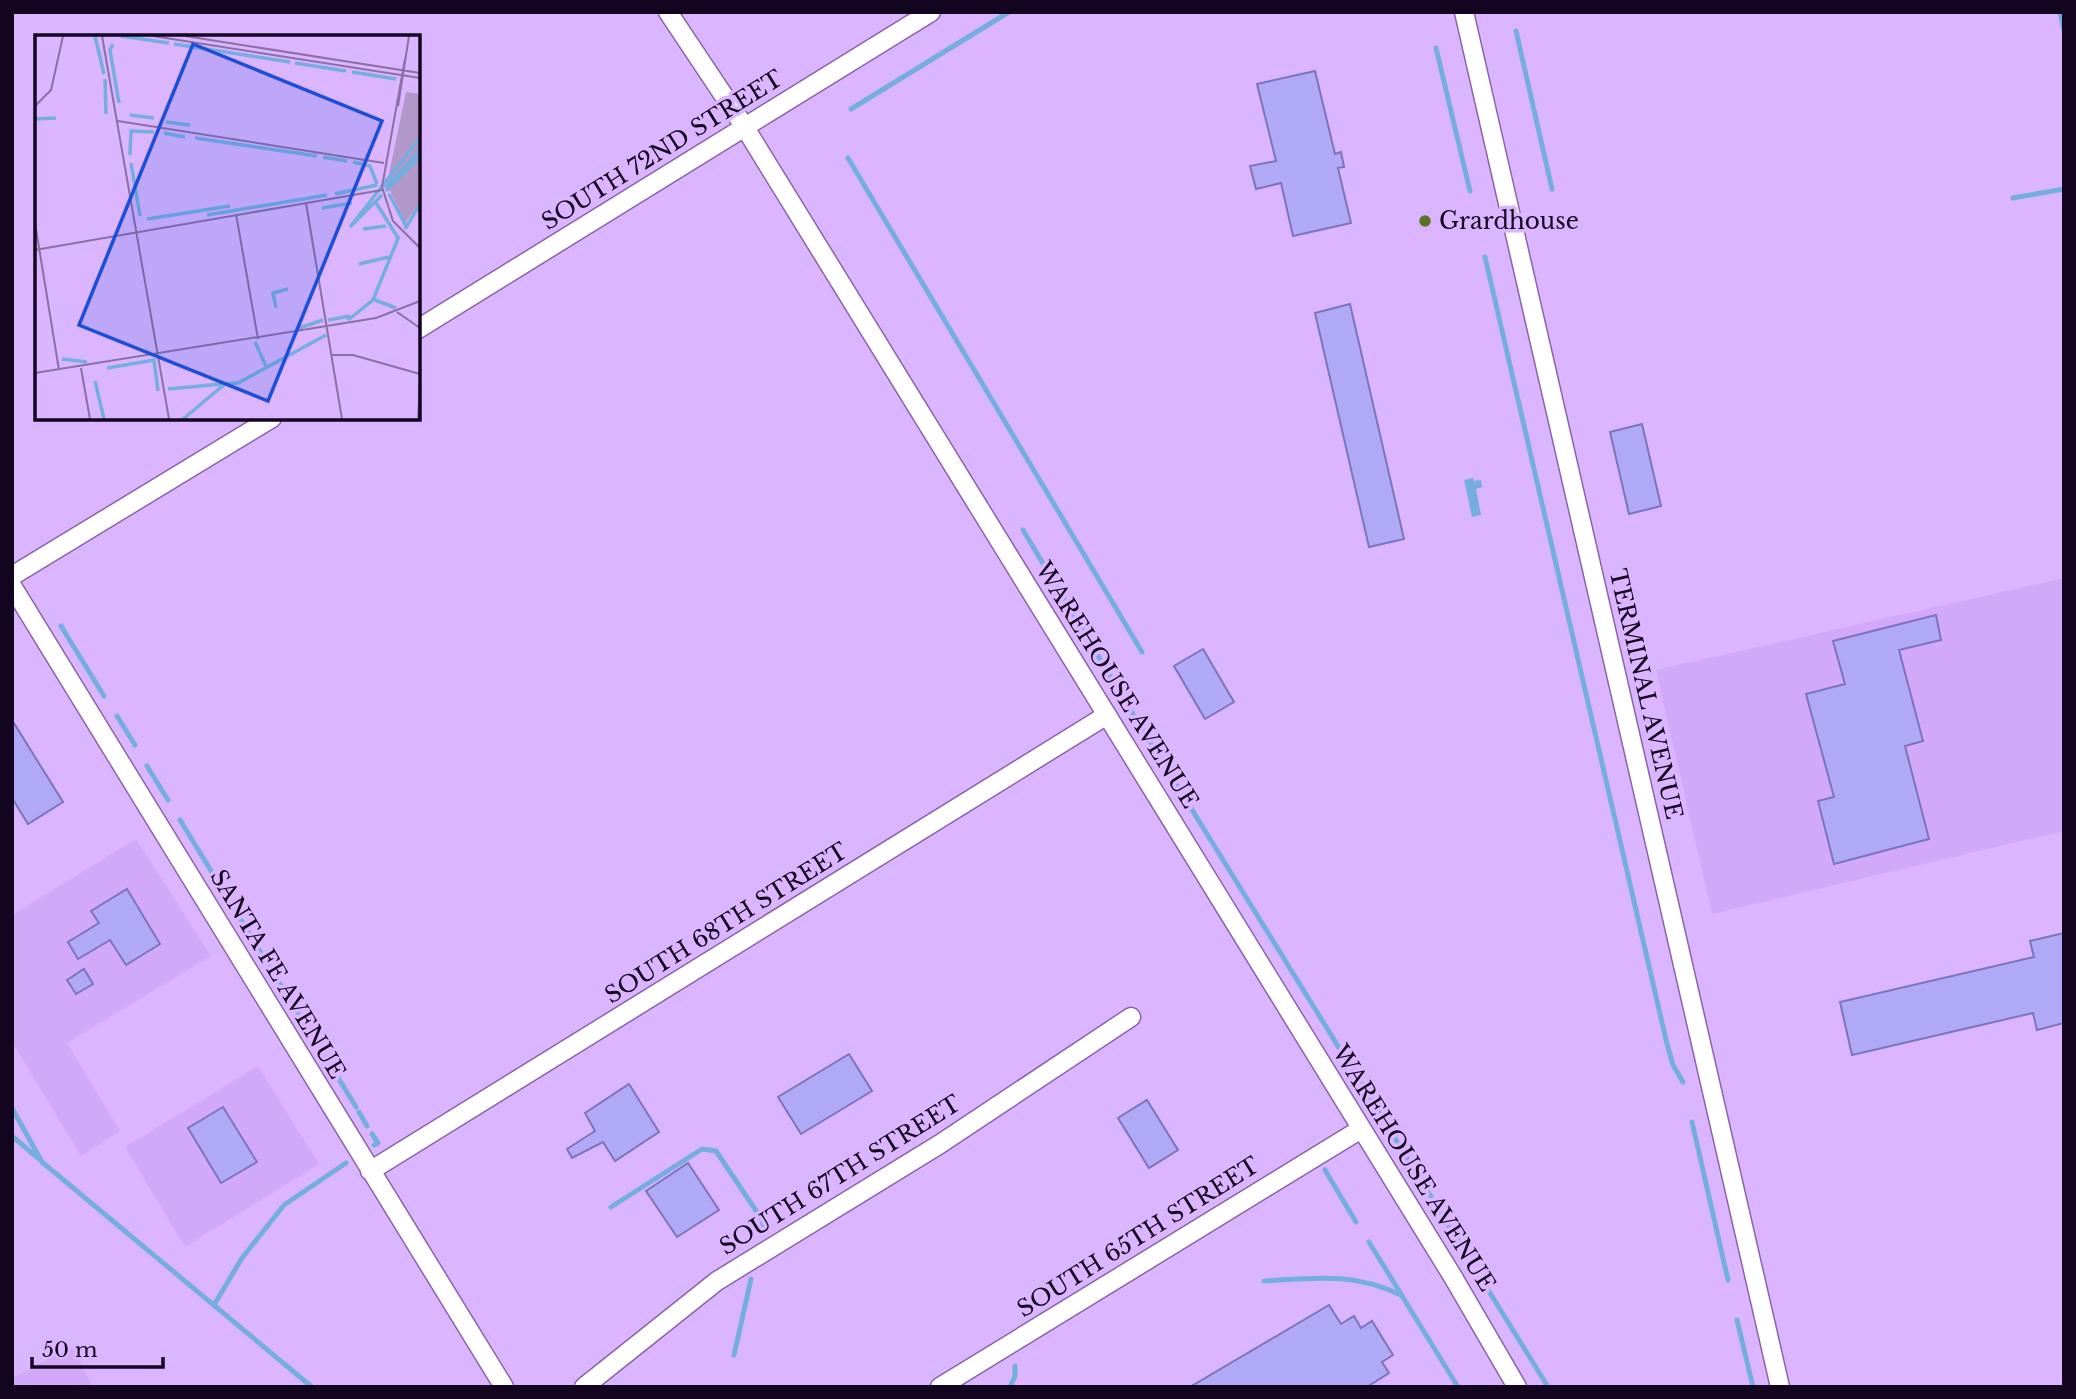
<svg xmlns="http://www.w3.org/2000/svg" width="2076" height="1399" font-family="'Libre Baskerville',serif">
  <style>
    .built { fill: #d2a8f8 }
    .water { fill: #76ade1 }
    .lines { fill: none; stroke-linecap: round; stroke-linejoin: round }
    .stream { stroke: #76ade1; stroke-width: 5 }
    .building { fill: #b0a9f6; stroke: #7c74bd; stroke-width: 2 }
    .minor-casing { stroke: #8864a8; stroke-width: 21 }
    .minor { stroke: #fff; stroke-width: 18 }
    .poi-dot { fill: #567328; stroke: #dbb5ff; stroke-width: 2.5 }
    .labels { text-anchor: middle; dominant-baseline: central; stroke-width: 7; stroke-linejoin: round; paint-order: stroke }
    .street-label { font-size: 23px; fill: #13051f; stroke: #dbb5ff }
    .poi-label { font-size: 23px; fill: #13051f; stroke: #dbb5ff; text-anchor: start }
    .inset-river { fill: none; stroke: #76ade1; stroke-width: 3.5 }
    .inset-road { fill: none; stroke: #8b6fa5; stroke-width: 2 }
    .view { fill: #1d4ed8; fill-opacity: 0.15; stroke: #1d4ed8; stroke-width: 3.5 }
    .inset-edge { fill: none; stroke: #13051f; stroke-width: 3.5 }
  </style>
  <rect width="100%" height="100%" fill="#dbb5ff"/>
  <g class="built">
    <polygon points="2064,578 2064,831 1712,914 1656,670"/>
    <polygon points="136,839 211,956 67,1043 120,1131 81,1156 12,1042 12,915"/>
    <polygon points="258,1066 319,1164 185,1247 125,1147"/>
    <polygon points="72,1347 93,1387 12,1387 12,1378"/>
  </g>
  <polygon class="water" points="1473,478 1474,481 1481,480 1482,487 1476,489 1481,515 1472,517 1464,480"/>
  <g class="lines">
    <g class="stream">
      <polyline points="2060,12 2064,30"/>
      <polyline points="1516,31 1552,189"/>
      <polyline points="1436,48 1470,191"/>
      <polyline points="851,109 1009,12"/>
      <polyline points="848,158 1142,652"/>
      <polyline points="2013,198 2064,189"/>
      <polyline points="1485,257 1667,1044 1673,1065 1683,1082"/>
      <polyline points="1023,530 1126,703 1459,1242"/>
      <polyline points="61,626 104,696"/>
      <polyline points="117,716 135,745"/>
      <polyline points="147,766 168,800"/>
      <polyline points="180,820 299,1015"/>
      <polyline points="316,1041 322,1052"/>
      <polyline points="326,1058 356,1107"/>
      <polyline points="12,1108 42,1162 312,1387"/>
      <polyline points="359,1112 367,1126"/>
      <polyline points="1692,1122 1728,1280"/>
      <polyline points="372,1134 378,1143 374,1145"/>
      <polyline points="12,1136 39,1159"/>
      <polyline points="1325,1170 1356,1222"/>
      <polyline points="611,1207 702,1149 716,1151 763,1221 761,1234"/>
      <polyline points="1369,1242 1458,1387"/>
      <path d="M 1264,1281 C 1316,1278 1352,1272 1401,1295"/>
      <polyline points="1487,1288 1548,1387"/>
      <polyline points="214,1305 242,1258 284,1205 346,1163"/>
      <polyline points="1737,1320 1753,1387"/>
      <polyline points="734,1355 751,1279"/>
      <polyline points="1010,1387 1015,1376 1015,1366"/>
    </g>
  </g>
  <g class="building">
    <polygon points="1315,71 1335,154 1341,152 1344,167 1338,168 1351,223 1293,236 1281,183 1256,189 1250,166 1276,161 1257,84"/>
    <polygon points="1350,304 1404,539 1369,547 1315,313"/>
    <polygon points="1642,424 1661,506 1629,514 1610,432"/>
    <polygon points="1936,615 1941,640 1899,650 1923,741 1905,746 1929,839 1834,864 1818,801 1834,797 1806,694 1845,684 1833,641"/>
    <polygon points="1203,649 1234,702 1205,719 1174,666"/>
    <polygon points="12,720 63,802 28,824 12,798"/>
    <polygon points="127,889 160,944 126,965 110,940 78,959 68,942 99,923 91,911"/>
    <polygon points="2064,933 2064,1023 2037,1030 2033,1013 1852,1055 1840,1002 2034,957 2030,941"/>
    <polygon points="84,969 93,984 76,994 67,980"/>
    <polygon points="849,1054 872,1091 801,1134 778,1097"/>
    <polygon points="629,1084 659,1132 615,1161 603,1142 572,1158 567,1149 595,1131 585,1113"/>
    <polygon points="1147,1100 1178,1150 1149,1168 1118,1118"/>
    <polygon points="223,1107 257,1162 221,1183 188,1128"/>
    <polygon points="688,1163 719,1210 677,1237 646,1191"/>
    <polygon points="1329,1305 1341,1324 1354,1316 1361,1328 1372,1321 1393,1355 1382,1362 1389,1373 1367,1387 1190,1387"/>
  </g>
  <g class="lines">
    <defs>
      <g id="minor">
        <polyline points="668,12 744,126 1453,1277 1517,1387"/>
        <polyline points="1464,12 1780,1387"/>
        <polyline points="418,329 931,12"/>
        <polyline points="12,576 272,418"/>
        <polyline points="12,586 504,1387"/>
        <polyline points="370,1171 1107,715"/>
        <polyline points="584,1387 717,1281 940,1144 1131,1017"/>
        <polyline points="940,1387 1361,1129"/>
      </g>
    </defs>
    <use href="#minor" class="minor-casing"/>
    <use href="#minor" class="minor"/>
  </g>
  <circle class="poi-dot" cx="1425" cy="221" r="7"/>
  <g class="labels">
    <g class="street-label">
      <text transform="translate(662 150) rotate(-32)">SOUTH 72ND STREET</text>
      <text transform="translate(1117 685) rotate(58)">WAREHOUSE AVENUE</text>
      <text transform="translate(1646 694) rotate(77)">TERMINAL AVENUE</text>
      <text transform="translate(726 923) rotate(-32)">SOUTH 68TH STREET</text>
      <text transform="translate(278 974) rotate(59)">SANTA FE AVENUE</text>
      <text transform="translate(1414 1168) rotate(58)">WAREHOUSE AVENUE</text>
      <text transform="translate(840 1175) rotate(-32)">SOUTH 67TH STREET</text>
      <text transform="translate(1138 1237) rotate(-32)">SOUTH 65TH STREET</text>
    </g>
    <g class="poi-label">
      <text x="1439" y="221">Grardhouse</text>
    </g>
  </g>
  <g transform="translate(35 35)">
    <rect width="385" height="385" fill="#dbb5ff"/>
    <path d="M 371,57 L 385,59 L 385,167 L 370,188 L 352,149 Z" fill="#b198c9"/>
    <path class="inset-river" d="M 60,1 L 69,39M 86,1 L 134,8M 78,9 L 75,15 L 84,68M 139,9 L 255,27M 260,28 L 311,36M 317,37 L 361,44M 70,44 L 71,79M 95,80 L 119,83M 0,84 L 21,83M 131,87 L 155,90M 129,98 L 150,102M 160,103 L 282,121M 95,120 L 96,96 L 119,97M 288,122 L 312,126M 318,127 L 335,131 L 342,149M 96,128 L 105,181M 350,153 L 385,116M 351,156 L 385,122M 300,159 L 342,150M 354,159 L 371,191M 347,160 L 315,192 L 385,103M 340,166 L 363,203M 287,173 L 317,168M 172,180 L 292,160M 112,184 L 195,171M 328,194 L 351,191M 370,194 L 385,169M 324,229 L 354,222M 340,265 L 361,273M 241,273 L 238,258 L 253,254M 293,285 L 315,281M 313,285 L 338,265 L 364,201M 261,294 L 288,285M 220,307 L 231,331M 27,324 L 52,327M 72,333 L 119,325 L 123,356M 60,346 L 69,384M 133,354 L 187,349M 148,384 L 190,349 L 203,348 L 291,300"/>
    <path class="inset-road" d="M 67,1 L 134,384M 118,1 L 385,43M 150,1 L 385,38M 370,24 L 347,152 L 358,186 L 385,213M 0,71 L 16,55 L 28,1M 363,71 L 374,1M 83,86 L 349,128M 271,168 L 307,384M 201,179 L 223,304M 0,188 L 24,335M 0,215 L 347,155M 362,277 L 385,293M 297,320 L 318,320 L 385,339M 46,333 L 55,384M 0,338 L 341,283 L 385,266M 383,384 L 385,347"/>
    <path class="view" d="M 158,9 L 347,86 L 233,366 L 44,290 Z"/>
    <rect width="385" height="385" class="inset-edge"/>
  </g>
  <rect width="2076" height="1399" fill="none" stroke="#13051f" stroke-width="28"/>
  <path d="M32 1357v10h131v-10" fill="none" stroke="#13051f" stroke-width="3.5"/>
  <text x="42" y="1357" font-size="21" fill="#13051f" stroke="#dbb5ff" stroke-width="5" paint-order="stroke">50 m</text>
</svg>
